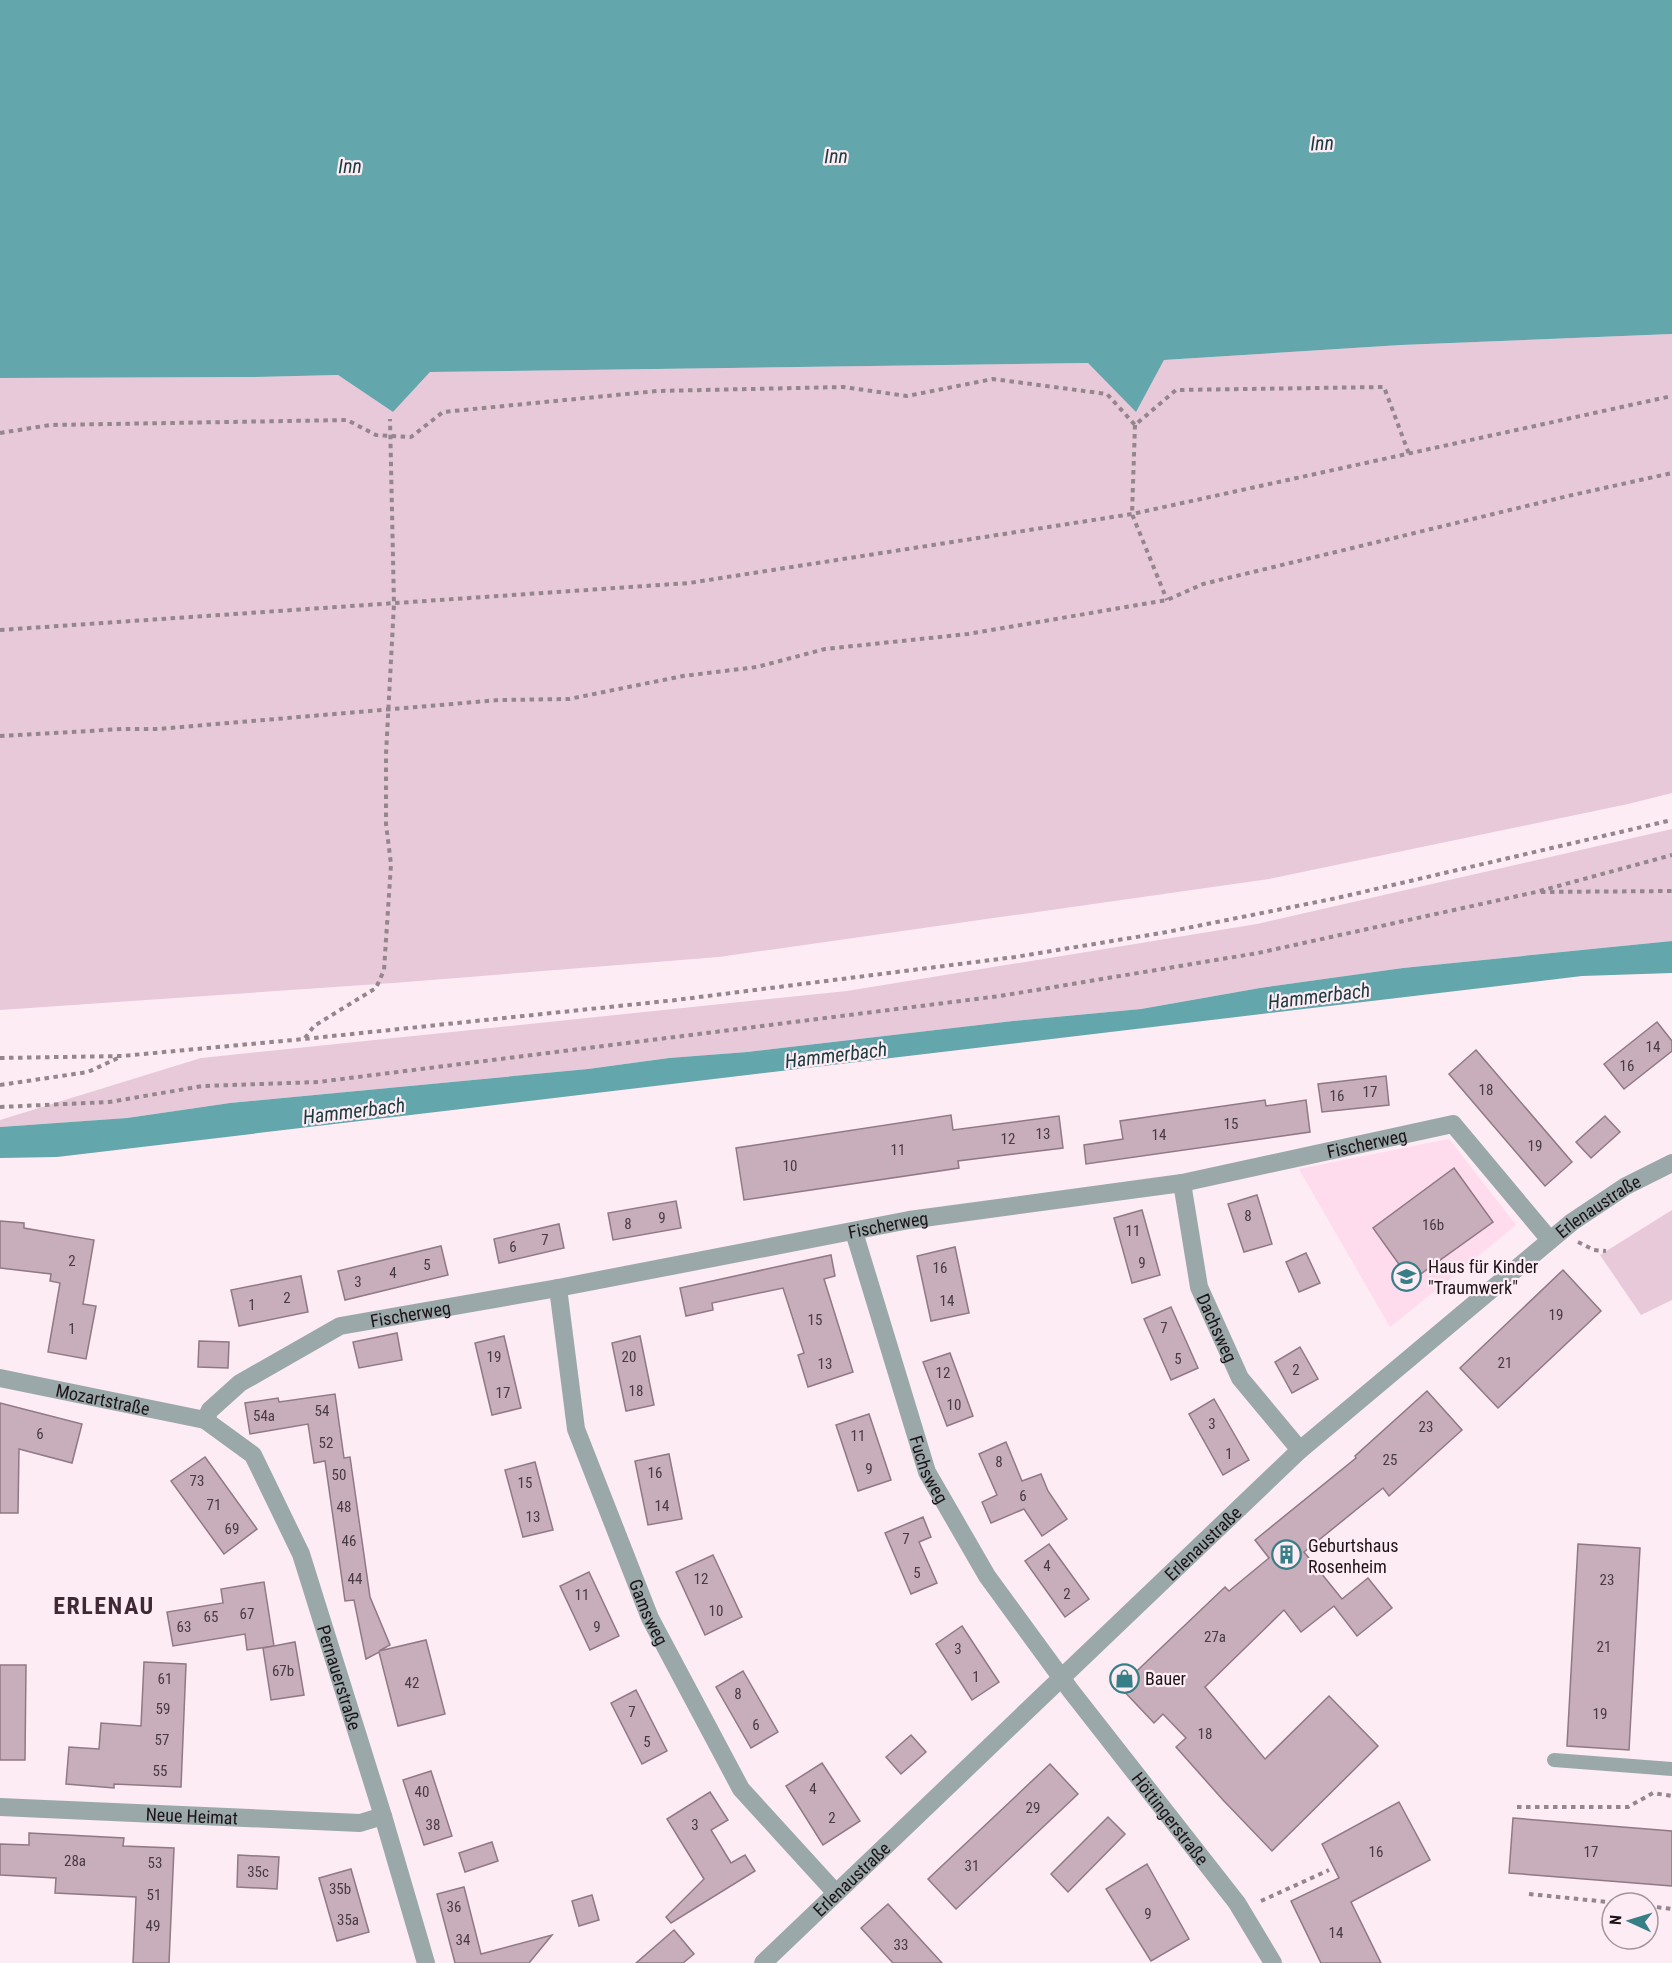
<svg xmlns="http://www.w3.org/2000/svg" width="1672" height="1963" font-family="'Roboto Condensed',sans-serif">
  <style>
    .built { fill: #fedbed }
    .green { fill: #e8c9d9 }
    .water { fill: #63a6ac }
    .building { fill: #c8aebb; stroke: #917885; stroke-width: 1.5 }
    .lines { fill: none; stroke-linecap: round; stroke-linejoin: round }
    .path { stroke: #94868d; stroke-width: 4; stroke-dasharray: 4.5 4.5; stroke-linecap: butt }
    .service { stroke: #9aa8a9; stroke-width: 14 }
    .minor { stroke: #9aa8a9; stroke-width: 18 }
    .labels { text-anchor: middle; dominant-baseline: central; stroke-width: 4.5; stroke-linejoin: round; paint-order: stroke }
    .number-label { font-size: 15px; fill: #483a41 }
    .street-label { font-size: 18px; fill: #1d1318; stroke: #fdecf4 }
    .poi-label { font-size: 18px; fill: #1d1318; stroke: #fdecf4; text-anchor: start }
    .water-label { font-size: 20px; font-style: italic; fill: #1a3c3f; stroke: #fdecf4 }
    .district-label { font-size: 24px; font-weight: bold; letter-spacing: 1.5px; fill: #3e2934; stroke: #fdecf4 }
  </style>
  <rect width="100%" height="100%" fill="#fdecf4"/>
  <polygon class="built" points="1449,1139 1516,1225 1390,1327 1299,1169"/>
  <g class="green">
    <polygon points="1672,334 1672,793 1628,804 1269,879 719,957 393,983 0,1010 0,378 256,377 338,375 393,412 430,372 1088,363 1136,411 1164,360 1401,345"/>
    <polygon points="1672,829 1672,941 1403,968 1260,988 1141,1009 1013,1021 747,1052 669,1058 588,1069 230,1103 127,1118 0,1127 0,1120 201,1058 847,991 1257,924"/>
    <polygon points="1672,1210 1672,1300 1641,1315 1600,1255"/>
  </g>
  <g class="water">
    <polygon points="0,0 1672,0 1672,334 1401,345 1164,360 1136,412 1088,363 430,372 393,412 338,375 256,377 0,378"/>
    <polygon points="1672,941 1672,973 1582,976 57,1157 0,1158 0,1127 127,1118 230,1103 588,1069 669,1058 747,1052 1013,1021 1141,1009 1260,988 1403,968"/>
  </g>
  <g class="building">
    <polygon points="1657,1022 1672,1041 1672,1051 1624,1089 1604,1064"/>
    <polygon points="1476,1050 1572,1162 1545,1186 1449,1074"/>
    <polygon points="1386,1076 1389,1105 1322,1112 1318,1084"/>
    <polygon points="1265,1100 1266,1106 1306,1100 1310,1132 1086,1164 1084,1145 1123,1139 1120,1121"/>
    <polygon points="951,1115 953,1130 1059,1116 1063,1148 958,1161 959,1168 744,1200 736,1148"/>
    <polygon points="1605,1116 1620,1132 1591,1158 1576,1142"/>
    <polygon points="1454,1168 1493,1222 1411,1281 1373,1228"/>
    <polygon points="1257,1195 1272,1244 1244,1252 1228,1204"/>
    <polygon points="676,1201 681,1228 613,1240 608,1213"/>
    <polygon points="1142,1210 1160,1275 1132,1283 1114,1218"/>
    <polygon points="0,1221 24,1223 24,1228 94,1240 83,1304 96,1306 86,1359 48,1352 60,1283 50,1281 51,1274 0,1268"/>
    <polygon points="559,1224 564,1248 499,1263 494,1239"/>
    <polygon points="441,1246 448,1275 345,1300 338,1271"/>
    <polygon points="955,1247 969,1313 931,1321 917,1256"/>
    <polygon points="1306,1253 1320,1283 1299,1292 1286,1262"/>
    <polygon points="831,1255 835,1276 824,1279 853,1372 808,1387 798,1355 804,1353 783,1288 712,1303 713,1310 686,1316 680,1288"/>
    <polygon points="1563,1270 1601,1311 1498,1408 1460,1368"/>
    <polygon points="301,1276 308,1312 239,1326 231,1290"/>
    <polygon points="1171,1307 1198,1368 1171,1380 1144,1319"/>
    <polygon points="397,1333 402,1360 359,1368 353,1342"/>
    <polygon points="504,1336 521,1408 492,1415 475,1343"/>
    <polygon points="640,1336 654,1405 626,1411 612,1343"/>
    <polygon points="199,1341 229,1342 228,1368 198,1367"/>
    <polygon points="1300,1347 1318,1379 1292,1393 1275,1362"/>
    <polygon points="950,1353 973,1416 947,1426 923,1362"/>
    <polygon points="1427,1391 1462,1430 1389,1496 1383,1488 1304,1552 1342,1599 1368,1578 1392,1608 1357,1636 1334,1606 1301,1632 1284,1610 1205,1687 1265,1759 1329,1696 1378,1746 1272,1851 1223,1800 1176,1747 1186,1738 1163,1714 1154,1723 1120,1687 1225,1587 1229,1591 1269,1558 1255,1540 1356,1458 1355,1456"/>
    <polygon points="335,1394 344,1458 350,1457 370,1597 390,1645 379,1651 426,1640 445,1714 398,1726 379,1652 366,1659 354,1600 345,1601 325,1461 314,1463 308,1424 250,1434 245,1403 278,1398 279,1402"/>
    <polygon points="1214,1399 1249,1460 1223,1475 1189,1414"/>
    <polygon points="0,1403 82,1424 72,1463 19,1449 18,1513 0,1513"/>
    <polygon points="869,1414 891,1480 858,1491 836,1425"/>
    <polygon points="1006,1442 1022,1481 1041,1474 1048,1491 1067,1519 1042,1536 1024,1509 991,1523 982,1502 997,1495 979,1454"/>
    <polygon points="669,1454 682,1519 648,1525 635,1461"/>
    <polygon points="205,1457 257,1529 224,1554 171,1481"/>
    <polygon points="535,1462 553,1530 523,1537 505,1470"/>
    <polygon points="923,1517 931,1537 919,1542 937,1583 911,1594 885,1533"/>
    <polygon points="1049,1544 1089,1599 1065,1617 1025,1561"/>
    <polygon points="1578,1544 1640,1548 1629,1750 1567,1746"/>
    <polygon points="713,1555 742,1617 705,1635 676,1572"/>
    <polygon points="589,1572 619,1636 590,1650 560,1586"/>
    <polygon points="264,1582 274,1646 247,1650 245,1634 173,1646 167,1612 223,1603 221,1589"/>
    <polygon points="962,1626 999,1682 972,1700 936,1644"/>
    <polygon points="295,1642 304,1695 271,1700 263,1648"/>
    <polygon points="144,1662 186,1664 181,1787 114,1784 114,1788 66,1784 69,1747 99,1749 101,1723 141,1726"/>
    <polygon points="0,1665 26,1665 25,1760 0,1760"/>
    <polygon points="743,1671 778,1732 751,1748 716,1687"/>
    <polygon points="636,1690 667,1751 642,1764 611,1703"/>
    <polygon points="911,1735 926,1752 901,1774 886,1757"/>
    <polygon points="822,1763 860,1821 823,1845 786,1786"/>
    <polygon points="1050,1764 1078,1794 956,1909 928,1879"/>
    <polygon points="431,1771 452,1836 424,1845 403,1780"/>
    <polygon points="710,1792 728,1820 711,1830 731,1863 745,1855 755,1871 671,1923 666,1917 704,1879 667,1819"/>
    <polygon points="1399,1802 1430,1860 1351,1902 1381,1963 1321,1963 1291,1901 1339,1878 1322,1844"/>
    <polygon points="1108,1817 1125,1834 1068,1892 1051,1874"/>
    <polygon points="1513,1818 1672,1831 1672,1886 1509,1873"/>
    <polygon points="29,1833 124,1838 123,1846 174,1848 169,1963 133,1963 136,1897 55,1893 56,1878 0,1875 0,1844 29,1845"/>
    <polygon points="492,1842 498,1861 465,1872 459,1853"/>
    <polygon points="238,1855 279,1857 277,1889 237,1887"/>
    <polygon points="1147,1864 1189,1939 1151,1961 1106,1889"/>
    <polygon points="351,1869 369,1932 337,1941 319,1878"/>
    <polygon points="464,1887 481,1954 552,1935 529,1963 455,1963 437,1894"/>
    <polygon points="592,1895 599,1920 579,1926 572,1901"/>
    <polygon points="888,1904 942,1963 893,1963 861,1928"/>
    <polygon points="674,1930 694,1954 683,1963 636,1963"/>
  </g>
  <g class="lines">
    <g class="path">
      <polyline points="1135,425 1132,514 1167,600"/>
      <polyline points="0,433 50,425 347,420 376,435 411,437 443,412 657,391 843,387 907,396 993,379 1107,394 1135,425 1176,390 1384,387 1409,454"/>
      <polyline points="0,630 689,583 1132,514 1672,396"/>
      <polyline points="0,736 123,729 158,729 499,700 569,699 683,676 757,667 825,649 968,634 1167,600 1203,584 1568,496 1672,473"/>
      <polyline points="1541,892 1672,891"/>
      <polyline points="305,1038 314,1026 376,988 384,970 391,864 386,824 386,754 394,604 390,419"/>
      <polyline points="0,1058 122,1056 304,1039 676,1000 1015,957 1167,932 1337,898 1672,820"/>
      <polyline points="0,1085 88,1072 118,1058"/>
      <polyline points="0,1107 109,1102 203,1086 318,1082 1000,996 1258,953 1536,892 1672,855"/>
      <polyline points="1578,1242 1594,1250 1606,1251"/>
      <polyline points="1517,1807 1628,1807 1653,1793 1672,1796"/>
      <polyline points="1529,1894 1618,1903"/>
      <polyline points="1261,1901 1329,1870"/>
      <polyline points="1648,1906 1672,1909"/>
    </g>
    <polyline class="service" points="1554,1760 1672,1769"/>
    <g class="minor">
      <path id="s1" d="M 1182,1183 L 1199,1287 L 1240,1378 L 1300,1450"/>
      <path id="s2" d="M 854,1232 L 927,1472 L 987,1576 L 1071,1691 L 1237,1903 L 1273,1963"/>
      <path id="s3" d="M 558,1288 L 576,1429 L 650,1618 L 741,1789 L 835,1892"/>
      <path id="s4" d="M 0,1378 L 205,1420 L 253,1455 L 301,1554 L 383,1816 L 426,1963"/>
      <path id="s5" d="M 205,1420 L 210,1410 L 240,1383 L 340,1326 L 558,1288 L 909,1220 L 1182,1183 L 1453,1124 L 1550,1240"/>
      <path id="s6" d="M 0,1807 L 360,1823 L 383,1816"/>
      <path id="s7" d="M 763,1963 L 1300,1450 L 1572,1222 L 1626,1186 L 1672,1163"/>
    </g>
  </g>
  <defs>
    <symbol id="school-ring" viewBox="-11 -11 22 22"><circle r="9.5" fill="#fdecf4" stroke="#377f86" stroke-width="1.5"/><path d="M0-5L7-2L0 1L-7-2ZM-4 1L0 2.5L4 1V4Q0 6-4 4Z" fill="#377f86"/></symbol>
    <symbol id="building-ring" viewBox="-11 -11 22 22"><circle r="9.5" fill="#fdecf4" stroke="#377f86" stroke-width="1.5"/><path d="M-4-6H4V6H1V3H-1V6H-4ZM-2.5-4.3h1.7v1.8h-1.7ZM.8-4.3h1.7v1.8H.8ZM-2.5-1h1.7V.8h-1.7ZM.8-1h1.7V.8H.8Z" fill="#377f86"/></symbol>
    <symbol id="shop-ring" viewBox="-11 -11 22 22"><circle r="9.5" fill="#fdecf4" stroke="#377f86" stroke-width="1.5"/><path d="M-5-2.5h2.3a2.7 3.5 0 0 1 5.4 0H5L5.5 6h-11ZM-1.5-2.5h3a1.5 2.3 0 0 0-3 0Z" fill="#377f86"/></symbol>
  </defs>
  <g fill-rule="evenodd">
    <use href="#school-ring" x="1390" y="1260" width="33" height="33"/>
    <use href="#building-ring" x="1270" y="1538" width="33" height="33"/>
    <use href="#shop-ring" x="1108" y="1662" width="33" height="33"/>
  </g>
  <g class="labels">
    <g class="number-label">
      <text x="1653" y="1047">14</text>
      <text x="1627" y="1066">16</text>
      <text x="1486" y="1090">18</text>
      <text x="1370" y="1092">17</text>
      <text x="1337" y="1096">16</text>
      <text x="1231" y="1124">15</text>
      <text x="1043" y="1134">13</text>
      <text x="1159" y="1135">14</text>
      <text x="1008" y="1139">12</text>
      <text x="1535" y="1146">19</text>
      <text x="898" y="1150">11</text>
      <text x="790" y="1166">10</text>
      <text x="1248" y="1216">8</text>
      <text x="662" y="1218">9</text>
      <text x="628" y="1224">8</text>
      <text x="1433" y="1225">16b</text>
      <text x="1133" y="1231">11</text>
      <text x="545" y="1240">7</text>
      <text x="513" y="1247">6</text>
      <text x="72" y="1261">2</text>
      <text x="1142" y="1263">9</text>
      <text x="427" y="1265">5</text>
      <text x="940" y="1268">16</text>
      <text x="393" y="1273">4</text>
      <text x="358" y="1282">3</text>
      <text x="287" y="1298">2</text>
      <text x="947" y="1301">14</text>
      <text x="252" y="1305">1</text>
      <text x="1556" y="1315">19</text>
      <text x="815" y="1320">15</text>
      <text x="1164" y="1328">7</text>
      <text x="72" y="1329">1</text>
      <text x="494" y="1357">19</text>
      <text x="629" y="1357">20</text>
      <text x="1178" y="1359">5</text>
      <text x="1505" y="1363">21</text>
      <text x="825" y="1364">13</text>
      <text x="1296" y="1370">2</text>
      <text x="943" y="1373">12</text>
      <text x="636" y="1391">18</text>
      <text x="503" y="1393">17</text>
      <text x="954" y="1405">10</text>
      <text x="322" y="1411">54</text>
      <text x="264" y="1416">54a</text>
      <text x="1212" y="1424">3</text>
      <text x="1426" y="1427">23</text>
      <text x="40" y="1434">6</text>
      <text x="858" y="1436">11</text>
      <text x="326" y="1443">52</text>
      <text x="1229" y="1454">1</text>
      <text x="1390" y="1460">25</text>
      <text x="999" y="1462">8</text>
      <text x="869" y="1469">9</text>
      <text x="655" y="1473">16</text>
      <text x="339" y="1475">50</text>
      <text x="197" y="1481">73</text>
      <text x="525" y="1483">15</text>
      <text x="1023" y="1496">6</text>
      <text x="214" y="1505">71</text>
      <text x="662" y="1506">14</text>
      <text x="344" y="1507">48</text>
      <text x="533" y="1517">13</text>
      <text x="232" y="1529">69</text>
      <text x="906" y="1539">7</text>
      <text x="349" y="1541">46</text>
      <text x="1047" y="1566">4</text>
      <text x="917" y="1573">5</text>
      <text x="355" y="1579">44</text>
      <text x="701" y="1579">12</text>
      <text x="1607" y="1580">23</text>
      <text x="1067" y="1594">2</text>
      <text x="582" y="1595">11</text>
      <text x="716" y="1611">10</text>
      <text x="247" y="1614">67</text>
      <text x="211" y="1617">65</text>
      <text x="184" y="1627">63</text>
      <text x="597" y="1627">9</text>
      <text x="1215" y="1637">27a</text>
      <text x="1604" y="1647">21</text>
      <text x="958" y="1649">3</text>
      <text x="283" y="1671">67b</text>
      <text x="976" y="1677">1</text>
      <text x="165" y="1679">61</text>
      <text x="412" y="1683">42</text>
      <text x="738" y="1694">8</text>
      <text x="163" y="1709">59</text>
      <text x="632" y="1712">7</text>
      <text x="1600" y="1714">19</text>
      <text x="756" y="1725">6</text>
      <text x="1205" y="1734">18</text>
      <text x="162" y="1740">57</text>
      <text x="647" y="1742">5</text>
      <text x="160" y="1771">55</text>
      <text x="813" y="1789">4</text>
      <text x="422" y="1792">40</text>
      <text x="1033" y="1808">29</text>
      <text x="832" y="1818">2</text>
      <text x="433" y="1825">38</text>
      <text x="695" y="1825">3</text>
      <text x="1376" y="1852">16</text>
      <text x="1591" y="1852">17</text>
      <text x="75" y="1861">28a</text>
      <text x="155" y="1863">53</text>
      <text x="972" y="1866">31</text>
      <text x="258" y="1872">35c</text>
      <text x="340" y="1889">35b</text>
      <text x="154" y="1895">51</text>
      <text x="454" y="1907">36</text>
      <text x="1148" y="1914">9</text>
      <text x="348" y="1920">35a</text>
      <text x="153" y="1926">49</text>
      <text x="1336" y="1933">14</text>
      <text x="463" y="1940">34</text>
      <text x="901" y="1945">33</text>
    </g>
    <g class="street-label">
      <text stroke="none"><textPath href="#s5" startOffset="1210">Fischerweg</textPath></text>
      <text stroke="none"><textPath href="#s7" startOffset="1128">Erlenaustraße</textPath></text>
      <text stroke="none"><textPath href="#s5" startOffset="724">Fischerweg</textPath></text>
      <text stroke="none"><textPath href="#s5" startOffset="238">Fischerweg</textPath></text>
      <text stroke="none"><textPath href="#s1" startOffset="150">Dachsweg</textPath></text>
      <text stroke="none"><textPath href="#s4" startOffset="105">Mozartstraße</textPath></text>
      <text stroke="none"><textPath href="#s2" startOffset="249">Fuchsweg</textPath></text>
      <text stroke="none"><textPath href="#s7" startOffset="608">Erlenaustraße</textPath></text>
      <text stroke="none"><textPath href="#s3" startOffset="339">Gamsweg</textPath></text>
      <text stroke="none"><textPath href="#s4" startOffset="508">Pernauerstraße</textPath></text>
      <text stroke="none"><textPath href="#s6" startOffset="192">Neue Heimat</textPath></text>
      <text stroke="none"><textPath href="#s2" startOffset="675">Höttingerstraße</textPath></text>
      <text stroke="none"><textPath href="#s7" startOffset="122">Erlenaustraße</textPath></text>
    </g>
    <g class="poi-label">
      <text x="1428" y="1266">Haus für Kinder<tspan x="1428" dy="21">"Traumwerk"</tspan></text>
      <text x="1308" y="1545">Geburtshaus<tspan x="1308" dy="21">Rosenheim</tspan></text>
      <text x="1145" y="1678">Bauer</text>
    </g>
    <g class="water-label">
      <text transform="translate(1322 143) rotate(-2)">Inn</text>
      <text transform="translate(836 156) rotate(-1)">Inn</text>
      <text transform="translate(350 166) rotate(-1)">Inn</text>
      <text transform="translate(1319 996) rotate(-7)">Hammerbach</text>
      <text transform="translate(836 1055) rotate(-7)">Hammerbach</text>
      <text transform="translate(354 1111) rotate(-7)">Hammerbach</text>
    </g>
    <g class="district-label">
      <text x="104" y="1606">ERLENAU</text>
    </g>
  </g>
  <g transform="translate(1630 1921) rotate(274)"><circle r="28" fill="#fdecf4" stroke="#a3959c" stroke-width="1.5"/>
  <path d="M0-4.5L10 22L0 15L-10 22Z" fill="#377f86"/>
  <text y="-9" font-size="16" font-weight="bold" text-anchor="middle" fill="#1d1318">N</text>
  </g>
</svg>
